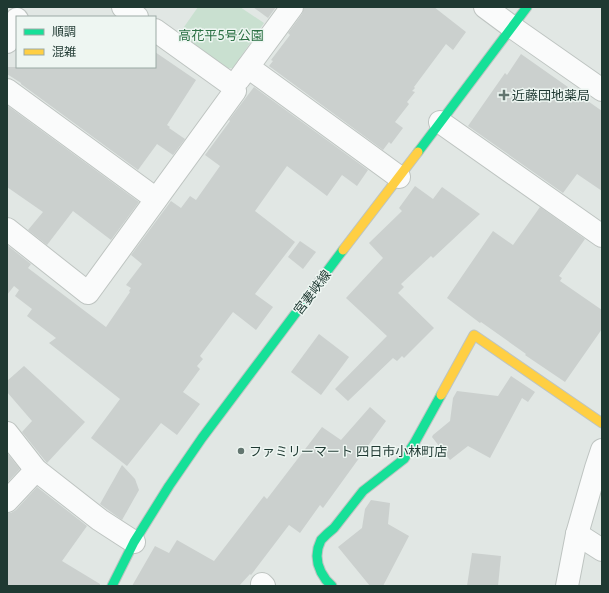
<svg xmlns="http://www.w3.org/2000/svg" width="609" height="593" font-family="Lato,'Noto Sans JP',sans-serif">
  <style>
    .green { fill: #c9e0d0 }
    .building { fill: #cbd0ce }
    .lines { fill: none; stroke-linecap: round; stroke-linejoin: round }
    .street-casing { stroke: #bec4c1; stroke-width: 24 }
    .fast-casing { stroke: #bdc4c1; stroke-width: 11 }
    .slow-casing { stroke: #bdc4c1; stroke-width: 11 }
    .street { stroke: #fafbfb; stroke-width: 22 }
    .fast { stroke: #16e098; stroke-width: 9 }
    .slow { stroke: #ffcf43; stroke-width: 9 }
    .poi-dot { fill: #637670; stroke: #eef6f2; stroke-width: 1.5 }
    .labels { text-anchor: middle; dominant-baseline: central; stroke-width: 3; stroke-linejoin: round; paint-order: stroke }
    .park-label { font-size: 13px; fill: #2a7043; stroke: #eef6f2 }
    .poi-label { font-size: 13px; fill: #1f3932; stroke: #eef6f2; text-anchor: start }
    .street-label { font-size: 13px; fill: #1f3932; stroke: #eef6f2 }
  </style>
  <rect width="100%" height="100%" fill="#e1e7e4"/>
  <polygon class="green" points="198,7 240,7 264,23 233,68 220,69 177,37"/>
  <g class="building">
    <polygon points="253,7 276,7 268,18"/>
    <polygon points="304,7 434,7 466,32 453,50 446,44 414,87 415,88 412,91 415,92 407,102 409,104 395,122 403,128 391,144 389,142 383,150 269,66 273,61 271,60 290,35 288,33 302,14"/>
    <polygon points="155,52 196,80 167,125 170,127 169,128 185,139 173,155 157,144 138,170 21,84 21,83 7,74 7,67 155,67"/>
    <polygon points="521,54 602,111 602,191 577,174 563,193 468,126 505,73 507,75"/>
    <polygon points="254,87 368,170 357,186 342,175 327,196 287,166 255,211 295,242 255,294 273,307 256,330 233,312 200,356 203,359 197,366 200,369 183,392 200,404 177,435 161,423 127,466 91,438 120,399 49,343 56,338 27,316 32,309 15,296 19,290 14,286 7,295 7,245 31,264 28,268 106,327 130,292 129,291 131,288 126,285 142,264 131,255 171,201 181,208 190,196 196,200 220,166 205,155 230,121 229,120 235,112"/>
    <polygon points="8,106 139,202 111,240 73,211 47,245 28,230 43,212 7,187 7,109"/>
    <polygon points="415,186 433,199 442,187 480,214 433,258 431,256 401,284 404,287 398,293 434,328 404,358 402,356 397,361 393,358 348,401 335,389 387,336 346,298 383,258 369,243 402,211 399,208"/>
    <polygon points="540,207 585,239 559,276 562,278 560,281 602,310 602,329 565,382 525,355 526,354 481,322 480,323 447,298 493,231 513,245"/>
    <polygon points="300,241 316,252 303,269 288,257"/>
    <polygon points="319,334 349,357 321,395 291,372"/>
    <polygon points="24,366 85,422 47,463 22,432 32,421 7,392 7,381"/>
    <polygon points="511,376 535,392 528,402 522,398 490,458 468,446 450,460 432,437 433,435 450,421 453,398 457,391 498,396"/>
    <polygon points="370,407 386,421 323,508 320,505 300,533 289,525 251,575 250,574 239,586 132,586 155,546 169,553 177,540 214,561 264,496 267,499 322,427 341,440"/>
    <polygon points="7,453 20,469 7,483"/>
    <polygon points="122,465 135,479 139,490 122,520 100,504"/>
    <polygon points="37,487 87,526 62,561 100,584 100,586 7,586 7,513 11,513 16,510"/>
    <polygon points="371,500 390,503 388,524 409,536 383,586 370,586 338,547 362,528 365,509"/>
    <polygon points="472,553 501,556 498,586 467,586"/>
  </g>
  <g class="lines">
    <defs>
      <g id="street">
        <polyline points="123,7 137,17"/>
        <polyline points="485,7 512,27 602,90"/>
        <polyline points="7,42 17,19"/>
        <polyline points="248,67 399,177"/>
        <polyline points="239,79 292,7"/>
        <polyline points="7,90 156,199"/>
        <polyline points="440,122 602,236"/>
        <polyline points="7,229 88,293 235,91 233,86 155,30"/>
        <polyline points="7,433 36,470 100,520 134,542"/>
        <polyline points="7,501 36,470"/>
        <polyline points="577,534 602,550"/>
        <polyline points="262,584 264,586"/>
        <polyline points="567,586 577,534 596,468 602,450"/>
      </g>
      <g id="fast">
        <polyline points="418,152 527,7"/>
        <polyline points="112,586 134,542 169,486 202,438 343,250"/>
        <polyline points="332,586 326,580 321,572 318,564 317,556 318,548 321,540 327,534 334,528 363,491 404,459 415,442 441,395"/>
      </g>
      <g id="slow">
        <polyline points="343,250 418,152"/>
        <polyline points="441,395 474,335 602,423"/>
      </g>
    </defs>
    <use href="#street" class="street-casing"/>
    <use href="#fast" class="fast-casing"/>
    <use href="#slow" class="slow-casing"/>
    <use href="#street" class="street"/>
    <use href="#fast" class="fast"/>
    <use href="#slow" class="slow"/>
  </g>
  <g class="poi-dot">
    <path d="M502 89h4v4h4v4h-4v4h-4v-4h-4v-4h4z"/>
    <circle cx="241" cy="451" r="4"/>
  </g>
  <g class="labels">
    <g class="park-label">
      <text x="221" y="35">高花平5号公園</text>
    </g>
    <g class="poi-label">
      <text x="512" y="95">近藤団地薬局</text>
      <text x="249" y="451">ファミリーマート 四日市小林町店</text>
    </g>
    <g class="street-label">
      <text transform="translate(312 292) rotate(-53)">宮妻峡線</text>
    </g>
  </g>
  <rect width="609" height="593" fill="none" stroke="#1f3932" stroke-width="16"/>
  <rect x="16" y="16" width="140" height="52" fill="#eef6f2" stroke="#9baaa5"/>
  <rect x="24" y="29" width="20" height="6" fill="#16e098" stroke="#9baaa5"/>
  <text x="52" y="36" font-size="12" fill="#1f3932">順調</text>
  <rect x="24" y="49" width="20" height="6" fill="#ffcf43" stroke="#9baaa5"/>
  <text x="52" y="56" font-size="12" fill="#1f3932">混雑</text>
</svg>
